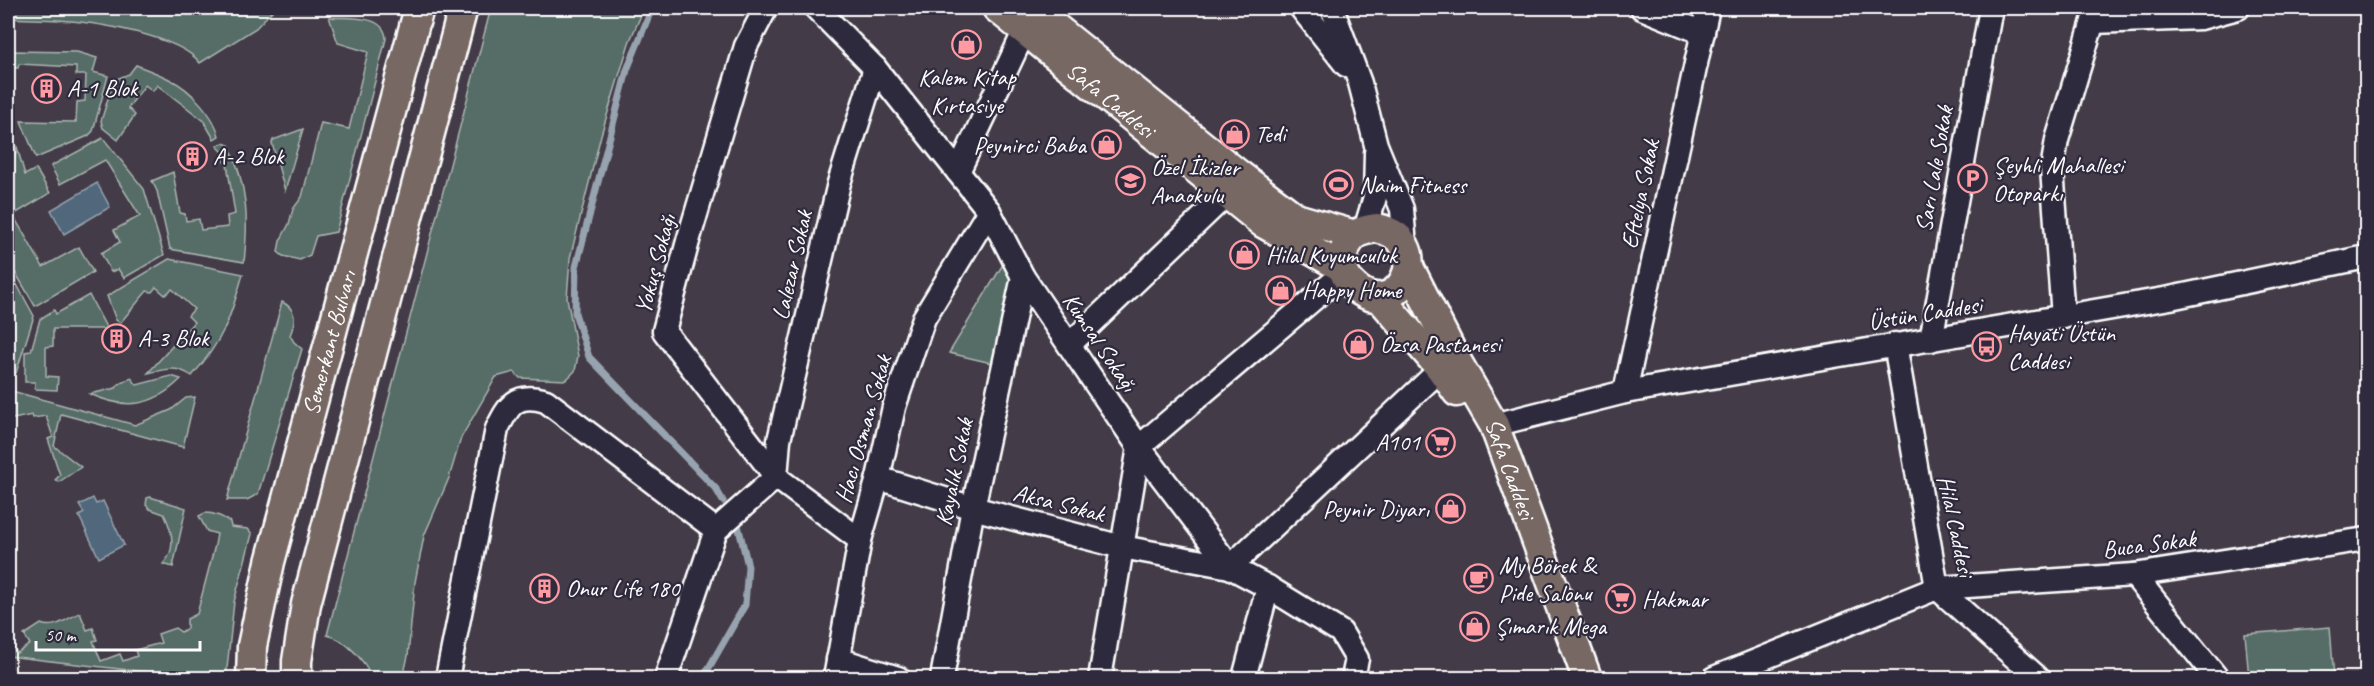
<svg xmlns="http://www.w3.org/2000/svg" width="2374" height="686" font-family="Caveat,sans-serif">
  <style>
    .green { fill: #576c66; stroke: #abb6b2; stroke-width: 1.5 }
    .water { fill: #51687b; stroke: #97a4b0; stroke-width: 1.5 }
    .lines { fill: none; stroke-linecap: round; stroke-linejoin: round }
    .stream { stroke: #97a4b0; stroke-width: 7 }
    .minor-casing { stroke: #fff; stroke-width: 27 }
    .major-casing { stroke: #fff; stroke-width: 33 }
    .minor { stroke: #2f2a3d; stroke-width: 22 }
    .major { stroke: #776864; stroke-width: 28 }
    .labels { text-anchor: middle; dominant-baseline: central; stroke-width: 4.5; stroke-linejoin: round; paint-order: stroke }
    .poi-label { font-size: 24px; fill: #fff; stroke: #2f2a3d; text-anchor: start }
    .street-label { font-size: 24px; fill: #fff; stroke: #2f2a3d }
  </style>
  <rect width="100%" height="100%" fill="#443b48"/>
  <filter id="ink" filterUnits="userSpaceOnUse"><feTurbulence type="fractalNoise" baseFrequency=".0167" numOctaves="2"/><feDisplacementMap in="SourceGraphic" scale="12" xChannelSelector="R" yChannelSelector="G"/><feConvolveMatrix kernelMatrix="1 2 1 2 8 2 1 2 1" color-interpolation-filters="sRGB"/></filter>
  <g filter="url(#ink)">
    <g class="green">
      <path d="M 8,8 L 272,11 L 256,28 L 200,63 C 179,35 93,22 58,20 C 41,19 24,19 8,18 Z"/>
      <path d="M 491,8 L 644,8 L 629,43 L 601,135 L 570,258 L 567,298 L 578,356 L 575,371 L 566,380 L 520,378 L 514,372 L 496,377 L 461,438 L 449,478 L 424,536 L 415,582 L 408,656 L 403,678 L 372,678 C 365,661 346,639 327,635 Z"/>
      <path d="M 329,17 C 347,19 385,13 386,39 L 336,232 L 316,236 L 310,255 L 300,260 L 283,256 L 278,252 L 280,241 L 289,224 L 293,209 L 302,197 L 321,123 L 349,129 L 368,52 L 338,43 Z"/>
      <polygon points="8,51 77,52 97,58 93,72 108,76 93,131 88,136 36,158 21,121 76,122 77,102 85,101 86,75 76,75 76,67 19,64 18,68 8,68"/>
      <path d="M 136,65 C 148,70 160,74 171,80 C 190,89 215,116 219,136 L 214,139 L 203,120 L 157,85 L 153,91 L 145,85 L 128,108 L 135,115 L 118,140 L 103,128 L 101,121 L 114,80 L 129,74 Z"/>
      <polygon points="303,129 285,191 272,143 273,140"/>
      <polygon points="103,138 144,189 164,255 124,278 118,269 111,272 101,253 120,242 114,230 140,216 105,160 60,184 51,166"/>
      <path d="M 223,143 L 229,145 C 247,186 249,218 244,262 L 170,249 L 157,191 L 152,181 L 173,172 L 180,213 L 185,214 L 186,221 L 199,219 L 201,230 L 228,227 L 227,216 L 235,214 L 227,164 L 224,162 L 223,152 L 217,146 Z"/>
      <polygon points="17,147 25,175 36,169 50,193 13,215 43,267 79,247 93,272 35,306 8,260 8,184"/>
      <path d="M 169,259 L 243,274 C 230,320 223,340 192,376 C 176,365 166,369 148,373 L 194,322 L 188,316 L 194,309 L 172,289 L 165,295 L 156,287 L 152,292 L 147,291 L 120,323 L 116,320 L 107,296 Z"/>
      <polygon points="1005,261 1016,266 996,364 949,353"/>
      <polygon points="8,268 34,316 16,373 8,371 8,331 12,325 8,322"/>
      <polygon points="89,295 107,329 53,329 53,346 46,347 46,376 58,377 57,390 35,389 35,382 25,382 25,352 31,351 40,319 54,310 56,314"/>
      <path d="M 282,302 C 297,309 296,321 290,335 L 294,342 L 302,349 L 258,494 L 247,500 L 227,500 Z"/>
      <path d="M 171,376 L 181,379 C 153,407 125,410 90,394 L 116,388 L 119,384 L 131,378 L 137,385 Z"/>
      <polygon points="8,390 135,425 171,410 186,398 195,397 183,447 61,414 54,446 81,467 59,482 55,480 60,475 48,439 53,437 46,416 33,418 32,415 8,420"/>
      <path d="M 150,497 L 186,508 L 173,567 L 163,564 C 177,550 172,530 164,514 L 150,509 L 146,505 L 147,498 Z"/>
      <path d="M 205,513 C 215,513 222,516 230,522 L 231,527 L 248,529 L 252,534 L 234,602 L 226,678 L 137,671 L 8,656 L 8,650 L 13,647 L 17,653 L 30,644 L 24,635 L 41,624 C 54,630 67,618 80,613 L 87,630 L 93,628 L 97,640 L 93,641 L 101,661 L 120,654 L 123,661 L 137,656 L 135,650 L 161,643 L 158,634 L 175,628 L 181,632 L 187,628 L 187,619 L 197,614 L 215,545 L 217,534 L 207,531 L 199,516 Z"/>
      <polygon points="2330,627 2334,678 2249,678 2245,634"/>
    </g>
    <g class="water">
      <polygon points="97,183 110,207 64,234 51,210"/>
      <polygon points="93,498 96,504 103,501 124,545 99,558 79,516 84,513 79,505"/>
    </g>
    <g class="lines">
      <g class="stream">
        <polyline points="652,8 627,70 576,267 575,313 589,357 716,489 723,501"/>
        <polyline points="703,678 745,605 748,566 738,525"/>
      </g>
      <defs>
        <g id="minor">
          <polyline points="766,8 746,46 688,241 664,331 776,477 860,540"/>
          <polyline points="816,8 875,68 989,211 1023,277 1069,345 1139,447 1230,567 1268,587 1341,632 1357,659 1353,678"/>
          <polyline points="1301,8 1346,65"/>
          <polyline points="1332,8 1360,83 1376,145 1402,209 1405,246"/>
          <polyline points="1642,8 1703,33"/>
          <polyline points="2093,22 2201,18 2238,8"/>
          <polyline points="958,172 1025,30"/>
          <polyline points="1365,230 1375,197 1376,153"/>
          <polyline points="2063,317 2052,169 2057,140 2097,8"/>
          <polyline points="1931,340 1991,8"/>
          <polyline points="1895,344 1937,588 2038,678"/>
          <polyline points="1069,345 1228,193"/>
          <polyline points="1625,392 1708,8"/>
          <polyline points="1494,425 1625,392 2170,298 2366,257"/>
          <polyline points="878,478 973,508 1122,547 1230,567 1441,369"/>
          <polyline points="716,530 776,477 779,440 839,183 875,68"/>
          <polyline points="2134,575 2217,678"/>
          <polyline points="838,659 898,678"/>
          <path d="M 447,678 L 497,429 C 509,405 516,392 546,401 L 716,530 L 666,678"/>
          <polyline points="835,678 860,540 878,478 894,407 924,318 989,211"/>
          <polyline points="942,678 973,508 1023,277"/>
          <polyline points="1100,678 1139,447 1344,273"/>
          <polyline points="1244,678 1268,587"/>
          <polyline points="1714,678 1937,588 2134,575 2366,539"/>
        </g>
        <g id="major">
          <path id="s1" d="M 997,8 L 1263,223 L 1343,268"/>
          <polyline points="1031,8 1238,174 1296,218 1355,235"/>
          <path d="M 1377,228 C 1441,241 1396,334 1349,281 C 1338,268 1342,246 1355,235 C 1361,230 1370,229 1377,228 Z"/>
          <path id="s2" d="M 1410,269 L 1455,358 L 1494,425 L 1587,678"/>
          <polyline points="1380,298 1441,369 1457,392"/>
          <path id="s3" d="M 251,678 L 252,646 L 270,562 L 419,8"/>
          <polyline points="297,678 297,661 306,604 463,8"/>
        </g>
      </defs>
      <use href="#minor" class="minor-casing"/>
      <use href="#major" class="major-casing"/>
      <use href="#minor" class="minor"/>
      <use href="#major" class="major"/>
    </g>
  </g>
  <defs>
    <symbol id="shop-ring" viewBox="-11 -11 22 22"><circle r="9.5" fill="#2f2a3d" stroke="#ff9aa2" stroke-width="1.5"/><path d="M-5-2.5h2.3a2.7 3.5 0 0 1 5.4 0H5L5.5 6h-11ZM-1.5-2.5h3a1.5 2.3 0 0 0-3 0Z" fill="#ff9aa2"/></symbol>
    <symbol id="building-ring" viewBox="-11 -11 22 22"><circle r="9.5" fill="#2f2a3d" stroke="#ff9aa2" stroke-width="1.5"/><path d="M-4-6H4V6H1V3H-1V6H-4ZM-2.5-4.3h1.7v1.8h-1.7ZM.8-4.3h1.7v1.8H.8ZM-2.5-1h1.7V.8h-1.7ZM.8-1h1.7V.8H.8Z" fill="#ff9aa2"/></symbol>
    <symbol id="parking-ring" viewBox="-11 -11 22 22"><circle r="9.5" fill="#2f2a3d" stroke="#ff9aa2" stroke-width="1.5"/><path d="M-3.5-5.5H1a3.5 3.5 0 0 1 0 7H-1V5.5H-3.5ZM-1-3.4V-.6H.8a1.4 1.4 0 0 0 0-2.8Z" fill="#ff9aa2"/></symbol>
    <symbol id="school-ring" viewBox="-11 -11 22 22"><circle r="9.5" fill="#2f2a3d" stroke="#ff9aa2" stroke-width="1.5"/><path d="M0-5L7-2L0 1L-7-2ZM-4 1L0 2.5L4 1V4Q0 6-4 4Z" fill="#ff9aa2"/></symbol>
    <symbol id="stadium-ring" viewBox="-11 -11 22 22"><circle r="9.5" fill="#2f2a3d" stroke="#ff9aa2" stroke-width="1.5"/><path d="M0-5a6.5 5 0 1 0 0 10a6.5 5 0 1 0 0-10ZM-3.5-1.8h7v3.6h-7Z" fill="#ff9aa2"/></symbol>
    <symbol id="bus-ring" viewBox="-11 -11 22 22"><circle r="9.5" fill="#2f2a3d" stroke="#ff9aa2" stroke-width="1.5"/><path d="M-5-6H5V4H4V6H2V4H-2V6H-4V4H-5ZM-3.5-4V0h7V-4ZM-3.5 1.2v1.5H-2V1.2ZM2 1.2v1.5H3.5V1.2Z" fill="#ff9aa2"/></symbol>
    <symbol id="supermarket-ring" viewBox="-11 -11 22 22"><circle r="9.5" fill="#2f2a3d" stroke="#ff9aa2" stroke-width="1.5"/><path d="M-6-5.5h2.5l.6 2H6L4.5 2H-2.5L-4.4-4H-6ZM-1.5 3.2a1.3 1.3 0 1 0 .1 0ZM3 3.2a1.3 1.3 0 1 0 .1 0Z" fill="#ff9aa2"/></symbol>
    <symbol id="cafe-ring" viewBox="-11 -11 22 22"><circle r="9.5" fill="#2f2a3d" stroke="#ff9aa2" stroke-width="1.5"/><path d="M-5.5-4.5H6V0H3Q3 3.5 0 3.5H-2.5Q-5.5 3.5-5.5 0ZM3-3.2v2h1.7v-2ZM-6 4.5H4V6H-6Z" fill="#ff9aa2"/></symbol>
  </defs>
  <g fill-rule="evenodd">
    <use href="#shop-ring" x="950" y="28" width="33" height="33"/>
    <use href="#building-ring" x="30" y="72" width="33" height="33"/>
    <use href="#shop-ring" x="1218" y="118" width="33" height="33"/>
    <use href="#shop-ring" x="1090" y="128" width="33" height="33"/>
    <use href="#building-ring" x="176" y="140" width="33" height="33"/>
    <use href="#parking-ring" x="1956" y="162" width="33" height="33"/>
    <use href="#school-ring" x="1114" y="164" width="33" height="33"/>
    <use href="#stadium-ring" x="1322" y="168" width="33" height="33"/>
    <use href="#shop-ring" x="1228" y="238" width="33" height="33"/>
    <use href="#shop-ring" x="1264" y="274" width="33" height="33"/>
    <use href="#building-ring" x="100" y="322" width="33" height="33"/>
    <use href="#shop-ring" x="1342" y="328" width="33" height="33"/>
    <use href="#bus-ring" x="1970" y="330" width="33" height="33"/>
    <use href="#supermarket-ring" x="1424" y="426" width="33" height="33"/>
    <use href="#shop-ring" x="1434" y="492" width="33" height="33"/>
    <use href="#cafe-ring" x="1462" y="562" width="33" height="33"/>
    <use href="#building-ring" x="528" y="572" width="33" height="33"/>
    <use href="#supermarket-ring" x="1604" y="582" width="33" height="33"/>
    <use href="#shop-ring" x="1458" y="610" width="33" height="33"/>
  </g>
  <g class="labels">
    <g class="poi-label">
      <text x="967" y="77" text-anchor="middle">Kalem Kitap<tspan x="967" dy="28">Kırtasiye</tspan></text>
      <text x="67" y="88">A-1 Blok</text>
      <text x="1255" y="134">Tedi</text>
      <text x="1086" y="145" text-anchor="end">Peynirci Baba</text>
      <text x="213" y="156">A-2 Blok</text>
      <text x="1993" y="165">Şeyhli Mahallesi<tspan x="1993" dy="28">Otoparkı</tspan></text>
      <text x="1151" y="167">Özel İkizler<tspan x="1151" dy="28">Anaokulu</tspan></text>
      <text x="1359" y="185">Naim Fitness</text>
      <text x="1266" y="255">Hilal Kuyumculuk</text>
      <text x="1302" y="290">Happy Home</text>
      <text x="2008" y="333">Hayati Üstün<tspan x="2008" dy="28">Caddesi</tspan></text>
      <text x="138" y="338">A-3 Blok</text>
      <text x="1380" y="344">Özsa Pastanesi</text>
      <text x="1420" y="442" text-anchor="end">A101</text>
      <text x="1429" y="509" text-anchor="end">Peynir Diyarı</text>
      <text x="1499" y="565">My Börek &amp;<tspan x="1499" dy="28">Pide Salonu</tspan></text>
      <text x="566" y="588">Onur Life 180</text>
      <text x="1642" y="599">Hakmar</text>
      <text x="1495" y="626">Şımarık Mega</text>
    </g>
    <g class="street-label">
      <text stroke="none"><textPath href="#s1" startOffset="146">Safa Caddesi</textPath></text>
      <text transform="translate(1934 169) rotate(-80)">Sarı Lale Sokak</text>
      <text transform="translate(1640 194) rotate(-78)">Eftelya Sokak</text>
      <text transform="translate(655 264) rotate(-75)">Yokuş Sokağı</text>
      <text transform="translate(792 265) rotate(-77)">Lalezar Sokak</text>
      <text transform="translate(1925 313) rotate(-9)">Üstün Caddesi</text>
      <text stroke="none"><textPath href="#s3" startOffset="345">Semerkant Bulvarı</textPath></text>
      <text transform="translate(1100 342) rotate(56)">Kumsal Sokağı</text>
      <text transform="translate(863 429) rotate(-74)">Hacı Osman Sokak</text>
      <text stroke="none"><textPath href="#s2" startOffset="224">Safa Caddesi</textPath></text>
      <text transform="translate(954 472) rotate(-78)">Kayalık Sokak</text>
      <text transform="translate(1059 503) rotate(14)">Aksa Sokak</text>
      <text transform="translate(1956 526) rotate(78)">Hilal Caddesi</text>
      <text transform="translate(2149 544) rotate(-7)">Buca Sokak</text>
    </g>
  </g>
  <rect width="2374" height="686" fill="none" stroke="#2f2a3d" stroke-width="30"/>
  <rect x="15" y="15" width="2344" height="656" fill="none" stroke="#fff" stroke-width="2" filter="url(#ink)"/>
  <path d="M36 641v9h164v-9" fill="none" stroke="#ffffff" stroke-width="3"/>
  <text x="45" y="641" font-size="18" fill="#ffffff" stroke="#2f2a3d" stroke-width="4.5" paint-order="stroke">50 m</text>
</svg>
